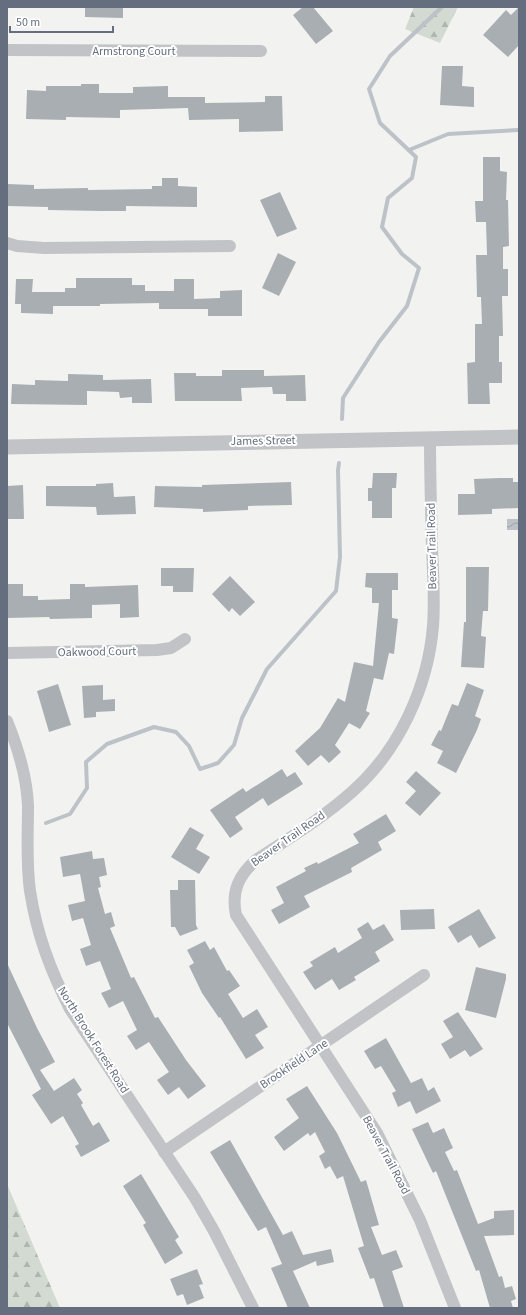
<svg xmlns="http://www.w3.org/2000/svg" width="526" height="1315" font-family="'Source Sans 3',sans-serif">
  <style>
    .forest { fill: url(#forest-firs) }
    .water { fill: url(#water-waves) }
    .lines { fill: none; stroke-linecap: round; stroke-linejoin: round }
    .stream { stroke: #bcc2c8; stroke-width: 4 }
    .building { fill: #a9aeb3 }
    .minor { stroke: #c1c3c7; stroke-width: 12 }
    .tertiary { stroke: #c1c3c7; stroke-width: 15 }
    .labels { text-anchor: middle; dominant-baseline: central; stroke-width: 4; stroke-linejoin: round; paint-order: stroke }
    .street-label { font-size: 12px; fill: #656e7e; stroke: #fff }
  </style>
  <defs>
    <pattern id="forest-firs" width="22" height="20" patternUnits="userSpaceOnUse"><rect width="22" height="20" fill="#d3dad1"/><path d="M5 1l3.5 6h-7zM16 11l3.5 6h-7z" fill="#afb5af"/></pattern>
    <pattern id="water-waves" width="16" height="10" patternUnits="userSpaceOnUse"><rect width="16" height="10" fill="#bcc2c8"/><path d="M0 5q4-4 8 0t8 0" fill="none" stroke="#9ca2a8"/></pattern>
  </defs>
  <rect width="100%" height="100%" fill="#f2f3f0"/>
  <g class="forest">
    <polygon points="414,7 458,7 440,43 405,29"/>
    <polygon points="7,1184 60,1308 7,1308"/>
  </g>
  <rect class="water" x="507" y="519" width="12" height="11"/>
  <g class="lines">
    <g class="stream">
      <polyline points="409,150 448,134 519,130"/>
      <polyline points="342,419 343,398 379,342 407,306 419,268 402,254 382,227 388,198 412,178 416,157 380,123 369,89 390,56 442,7"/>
      <polyline points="46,823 70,814 87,788 86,762 107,744 154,727 176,732 189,746 200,769 218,763 234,745 242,718 267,669 336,591 340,557 338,470 339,463"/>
    </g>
  </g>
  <g class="building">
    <polygon points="85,7 123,7 123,18 85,17"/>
    <polygon points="303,7 313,7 333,31 316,44 293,15"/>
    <polygon points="519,7 519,45 508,57 483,35 506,10 511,15"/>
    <polygon points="442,66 463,66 462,86 474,87 474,107 440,105"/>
    <polygon points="81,84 99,84 99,93 133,93 133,87 168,86 168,97 205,97 205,103 265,102 265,96 282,96 283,131 239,132 239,119 189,120 188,108 120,110 120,118 66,117 66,120 26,119 27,90 46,91 46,86 81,86"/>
    <polygon points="483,157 500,157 500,171 507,172 506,200 508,200 509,246 503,247 503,269 508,269 508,296 502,296 503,336 499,336 499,362 502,362 502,383 489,383 490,404 468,404 467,363 475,362 475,324 482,324 481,297 477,297 476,255 487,255 486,222 476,222 475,201 483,201"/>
    <polygon points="162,178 178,178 178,186 197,187 197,207 126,206 126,211 101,211 48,210 48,207 7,206 7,184 34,185 34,189 88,188 88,190 152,189 152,186 162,186"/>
    <polygon points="280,192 297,229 277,237 260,200"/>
    <polygon points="278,253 296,262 279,296 262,288"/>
    <polygon points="76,278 132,278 132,285 145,285 145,291 174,291 174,279 194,279 194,299 220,298 220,291 242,290 242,316 208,316 208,309 159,309 159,303 100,304 100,306 53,306 53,314 21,313 21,304 15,304 16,279 33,279 32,292 65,292 65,288 76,288"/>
    <polygon points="222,370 264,370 264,376 305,375 306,401 286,401 286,394 273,394 272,387 241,388 242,401 175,401 174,373 196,373 196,376 222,376"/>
    <polygon points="68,374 103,375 103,380 151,379 152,403 132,403 132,397 120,398 119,392 87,391 87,405 11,404 12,384 35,385 35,380 68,381"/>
    <polygon points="373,473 397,473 396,488 392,488 392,518 372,518 372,501 368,501 368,488 372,488"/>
    <polygon points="500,478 513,478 513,482 519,482 519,508 492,509 492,514 458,515 458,494 475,494 474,479"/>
    <polygon points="291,482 292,505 248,506 248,510 203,512 203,509 154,507 155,486 202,487 202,485"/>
    <polygon points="113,483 114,497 135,496 136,514 97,515 96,507 46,506 46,486 96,486 96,484"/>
    <polygon points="23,485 24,519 7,519 7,486"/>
    <polygon points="466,567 489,567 488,611 483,611 481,636 486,637 484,668 461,667 464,622 466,622"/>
    <polygon points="161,568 194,568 193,592 173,592 173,586 161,586"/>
    <polygon points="366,573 398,573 398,590 392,590 392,618 398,619 394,654 389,653 383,680 374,678 366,711 370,713 360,729 349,723 335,745 341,752 329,763 321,755 308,766 295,751 320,728 338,698 345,702 354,662 373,666 379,603 372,603 372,588 365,587"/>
    <polygon points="230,576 255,602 240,616 232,608 229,612 212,594"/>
    <polygon points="7,584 23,584 23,596 38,596 38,600 70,599 70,584 85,584 85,587 138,585 139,617 120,618 120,604 92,605 92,618 50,619 49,617 7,618"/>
    <polygon points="467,683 484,690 475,716 481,719 477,730 456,773 437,763 443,751 431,745 439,730 441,731 452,704 458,706"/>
    <polygon points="58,684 71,725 49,732 37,691"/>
    <polygon points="103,685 103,700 115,699 115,711 96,712 96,717 84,718 82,686"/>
    <polygon points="282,769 287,777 295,772 303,784 268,806 263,798 235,817 243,829 230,838 210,810 243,788 246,792"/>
    <polygon points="416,771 441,793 420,816 405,803 416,791 406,782"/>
    <polygon points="386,814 396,831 378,842 382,850 351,868 352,872 304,896 310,907 279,924 271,910 284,903 276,887 306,871 304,868 317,862 318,864 359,843 353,834"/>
    <polygon points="190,827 204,835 196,849 210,857 199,874 171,857"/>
    <polygon points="92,851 93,859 104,858 107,875 99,877 101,887 98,888 105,914 111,912 115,926 110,928 131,978 134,977 155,1018 158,1017 186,1060 206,1086 188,1099 179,1087 168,1095 157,1080 169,1072 149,1042 136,1050 127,1036 137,1030 123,1001 109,1008 101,993 111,989 100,961 86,966 80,949 91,945 83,918 72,921 68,905 85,901 80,874 63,877 60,857"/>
    <polygon points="178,880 195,880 196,925 198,929 180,936 175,927 171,927 170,890 178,890"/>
    <polygon points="434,909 435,929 401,930 400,910"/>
    <polygon points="479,909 496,938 479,948 471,935 458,943 448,927"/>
    <polygon points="368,922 373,930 384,924 394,940 375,952 380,961 354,977 356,980 339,990 332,979 315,990 303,972 313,966 310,962 335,947 338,953 362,938 357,929"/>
    <polygon points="205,941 210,950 214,947 227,971 229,970 240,986 228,994 243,1018 257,1009 268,1027 255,1035 264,1048 246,1059 220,1017 219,1018 202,993 189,966 194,963 187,950"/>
    <polygon points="7,963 37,1028 55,1062 40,1070 54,1091 74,1078 82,1090 77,1094 83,1103 81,1105 93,1126 99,1122 110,1141 81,1157 75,1146 79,1144 63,1116 51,1124 32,1095 41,1089 7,1023"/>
    <polygon points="476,967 506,974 506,979 496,1018 465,1010"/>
    <polygon points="458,1012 483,1049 470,1057 465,1050 450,1059 441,1044 453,1037 443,1021"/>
    <polygon points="386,1038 411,1083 422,1078 428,1091 434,1087 441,1101 416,1114 410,1101 398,1107 392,1093 396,1091 381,1066 375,1069 364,1051"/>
    <polygon points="307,1086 337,1133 361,1182 366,1180 379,1225 371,1227 382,1255 396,1250 403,1267 392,1271 404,1308 384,1308 374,1278 370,1279 358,1248 364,1246 343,1176 337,1179 330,1166 325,1169 319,1156 325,1152 315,1132 310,1136 308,1133 284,1151 274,1137 299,1118 286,1099"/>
    <polygon points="428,1122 433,1133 444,1128 453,1148 445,1152 454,1171 457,1170 478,1224 494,1218 494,1211 514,1210 514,1235 484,1236 499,1277 502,1276 505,1288 512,1286 516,1299 511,1301 513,1308 490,1308 479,1270 476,1271 436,1171 433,1173 412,1129"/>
    <polygon points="230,1140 283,1235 292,1231 303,1255 331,1249 334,1262 317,1266 316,1261 293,1271 310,1308 288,1308 271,1268 282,1264 266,1227 258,1231 210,1152"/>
    <polygon points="141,1174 179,1237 175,1240 183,1253 165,1264 143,1225 146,1223 123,1186"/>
    <polygon points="197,1269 203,1284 199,1285 204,1298 187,1305 183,1294 177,1296 170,1279"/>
  </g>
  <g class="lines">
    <g class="minor">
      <polyline points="7,50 261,51"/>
      <polyline points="7,243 17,246 44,248 230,246"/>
      <path d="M 430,438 C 430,474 431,511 432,547 C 433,573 435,600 433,626 C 428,687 399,750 353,791 C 323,818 289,838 256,860 C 239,875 231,891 236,915 L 377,1133 L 420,1220 L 455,1308"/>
      <polyline points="7,653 157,650 171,648 185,639"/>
      <path d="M 7,721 C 18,748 27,777 28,806 C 28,835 26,863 30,891 C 37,935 50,969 70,1009 L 195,1198 L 214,1231 L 253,1308"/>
      <polyline points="164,1152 424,975"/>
    </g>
    <polyline class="tertiary" points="7,447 519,437"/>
  </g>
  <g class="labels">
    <g class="street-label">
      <text x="134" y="51">Armstrong Court</text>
      <text transform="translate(263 441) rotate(-1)">James Street</text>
      <text transform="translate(432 546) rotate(-91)">Beaver Trail Road</text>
      <text transform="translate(97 652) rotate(-1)">Oakwood Court</text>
      <text transform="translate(288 839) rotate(-35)">Beaver Trail Road</text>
      <text transform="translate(93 1040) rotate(58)">North Brook Forest Road</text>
      <text transform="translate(294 1064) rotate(-34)">Brookfield Lane</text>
      <text transform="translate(386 1155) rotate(62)">Beaver Trail Road</text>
    </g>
  </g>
  <rect width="526" height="1315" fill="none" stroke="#656e7e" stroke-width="16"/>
  <path d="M10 26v6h103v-6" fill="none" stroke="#656e7e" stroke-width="2"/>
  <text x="16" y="26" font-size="12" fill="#656e7e" stroke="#ffffff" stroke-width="3" paint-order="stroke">50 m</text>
</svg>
